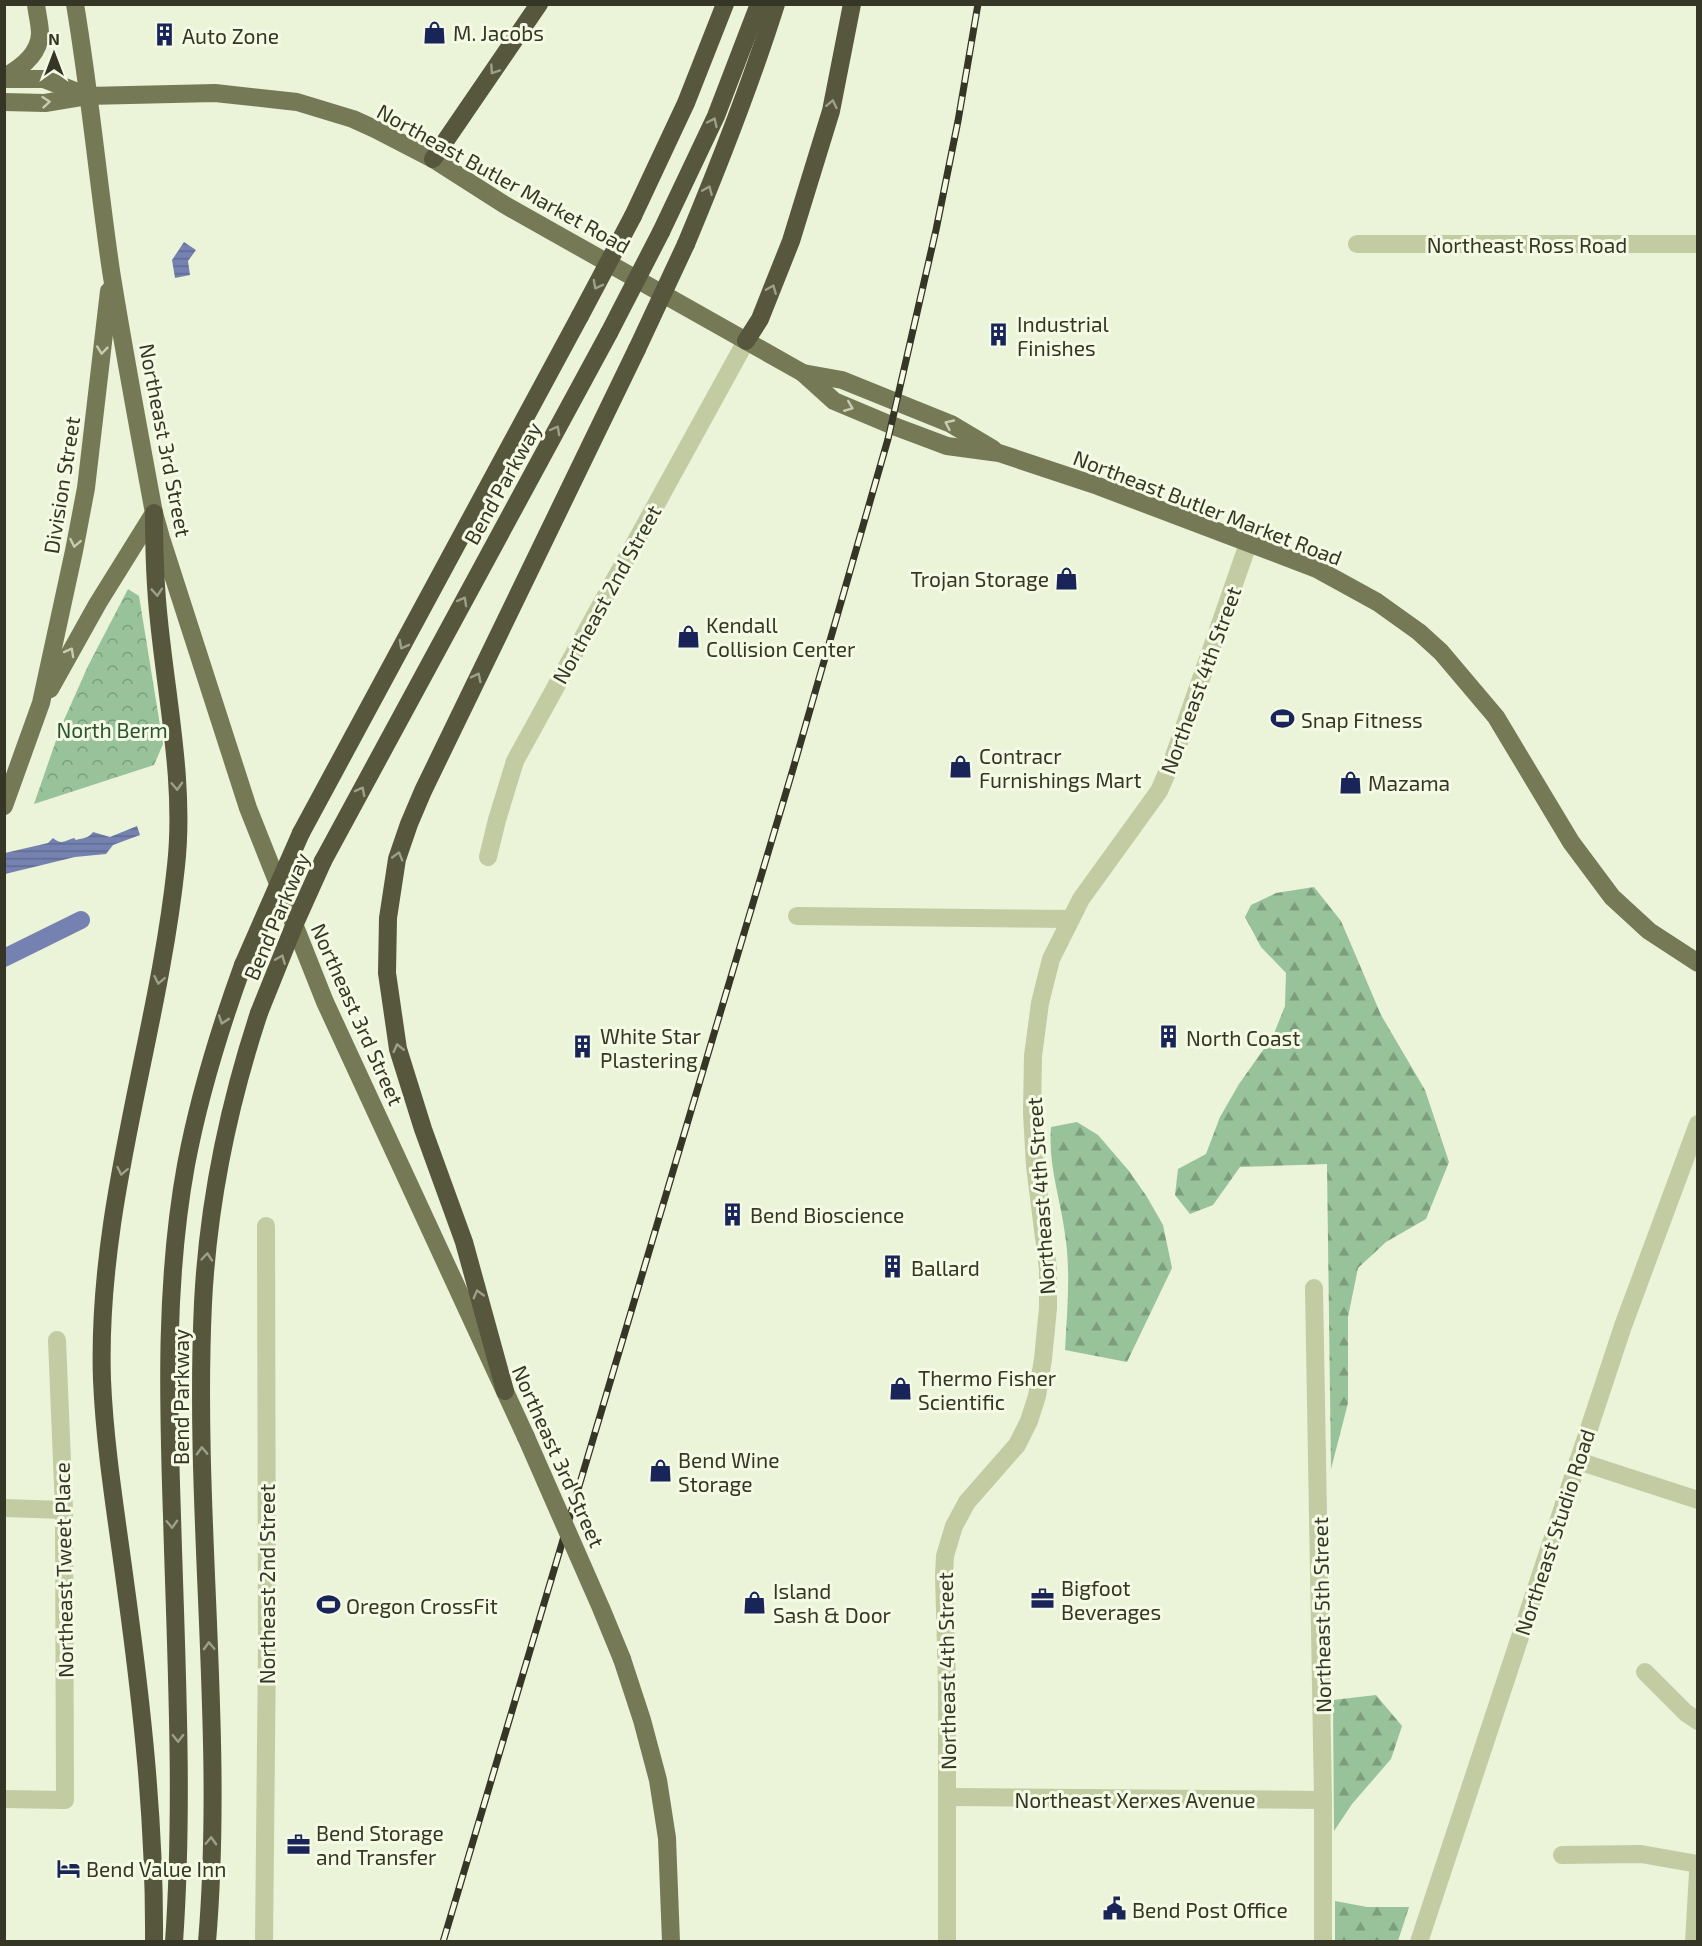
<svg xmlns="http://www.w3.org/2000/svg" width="1702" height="1946" font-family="'Exo 2',sans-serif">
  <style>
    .forest { fill: url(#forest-firs) }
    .park { fill: url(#park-crowns) }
    .water { fill: url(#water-rules) }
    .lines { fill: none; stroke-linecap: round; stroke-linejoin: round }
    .canal { stroke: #7582b1; stroke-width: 18 }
    .minor { stroke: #c3cba3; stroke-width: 18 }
    .major { stroke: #767956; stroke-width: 18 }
    .highway { stroke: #56573c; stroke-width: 18 }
    .rail-casing { stroke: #353626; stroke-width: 7 }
    .rail { stroke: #f4fae4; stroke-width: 4.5; stroke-dasharray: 14; stroke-linecap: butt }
    .major-bridge { stroke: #767956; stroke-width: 18 }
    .highway-bridge { stroke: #56573c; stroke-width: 18 }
    .oneway { stroke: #9da088 }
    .oneway2 { stroke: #c8cdb2 }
    .labels { text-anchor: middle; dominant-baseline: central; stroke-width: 6; stroke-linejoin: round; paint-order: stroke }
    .poi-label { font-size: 21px; fill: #353626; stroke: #f4fae4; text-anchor: start }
    .street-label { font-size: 21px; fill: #353626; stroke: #f4fae4 }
    .park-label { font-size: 21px; fill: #28552d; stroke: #f4fae4 }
  </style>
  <defs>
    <pattern id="forest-firs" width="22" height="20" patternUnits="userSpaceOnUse" patternTransform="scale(1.5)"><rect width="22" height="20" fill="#97c29a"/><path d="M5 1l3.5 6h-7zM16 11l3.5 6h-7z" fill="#7c9e7d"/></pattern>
    <pattern id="park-crowns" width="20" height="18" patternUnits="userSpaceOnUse" patternTransform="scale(1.5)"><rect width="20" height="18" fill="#97c29a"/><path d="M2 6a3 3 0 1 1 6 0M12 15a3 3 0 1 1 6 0" fill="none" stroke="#7c9e7d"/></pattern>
    <pattern id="water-rules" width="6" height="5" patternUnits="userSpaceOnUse" patternTransform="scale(1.5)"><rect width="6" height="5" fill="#7582b1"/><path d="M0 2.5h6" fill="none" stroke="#616b90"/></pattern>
  </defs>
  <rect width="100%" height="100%" fill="#ebf3d8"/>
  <g class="forest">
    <polygon points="1314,887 1341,921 1381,1015 1425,1090 1449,1162 1426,1219 1386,1242 1358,1268 1348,1317 1348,1403 1331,1469 1327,1164 1240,1167 1213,1205 1190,1214 1175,1195 1178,1169 1206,1154 1220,1117 1239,1084 1273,1036 1285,1006 1286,973 1261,947 1245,917 1251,905 1276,893"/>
    <path d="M 1077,1122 L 1098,1135 L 1129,1171 L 1147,1197 L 1163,1225 L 1172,1268 L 1127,1362 L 1065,1350 C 1067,1312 1071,1272 1065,1234 C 1060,1196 1048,1166 1051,1127 Z"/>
    <polygon points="1376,1695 1402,1726 1391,1759 1352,1804 1334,1831 1333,1700"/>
    <polygon points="1335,1901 1367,1907 1409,1907 1398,1941 1335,1941"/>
  </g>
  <polygon class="park" points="128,589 139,596 163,744 154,765 34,804 60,729 88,666"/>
  <g class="water">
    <polygon points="184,242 196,250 188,261 190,275 175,278 172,260"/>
    <path d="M 137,826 L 140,835 L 113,845 L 106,854 L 75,857 L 5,874 L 5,853 L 48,843 L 53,838 C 61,845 65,841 74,838 L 76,840 C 83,838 89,838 93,832 L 110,837 Z"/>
  </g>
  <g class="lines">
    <polyline class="canal" points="4,958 81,920"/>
    <g class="minor">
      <polyline points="1357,244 1698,244"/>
      <polyline points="488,857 497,820 515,761 746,341"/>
      <polyline points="797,916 1071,919"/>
      <polyline points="1314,1288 1323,1800 1323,1942"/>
      <polyline points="1578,1461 1698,1500"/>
      <polyline points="4,1508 64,1510"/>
      <polyline points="1645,1672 1686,1713 1698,1721"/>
      <polyline points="947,1797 1323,1800"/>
      <polyline points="4,1799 65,1800 64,1510 57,1340"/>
      <polyline points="1562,1855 1641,1854 1698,1864"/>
      <polyline points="264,1942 267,1647 266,1226"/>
      <polyline points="947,1942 947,1685 944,1575 945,1556 954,1526 967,1502 1017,1445 1029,1421 1037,1396 1043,1359 1048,1308 1048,1269 1035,1166 1032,1113 1033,1056 1040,1003 1051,959 1081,899 1159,791 1173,759 1248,544"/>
      <polyline points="1419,1942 1623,1326 1698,1124"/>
      <polyline points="1694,1942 1698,1873"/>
    </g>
    <g class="major">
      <path d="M 75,4 C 90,93 98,182 111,271 C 124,352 139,432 154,513 L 161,538 L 248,808 L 325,1002 L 526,1437"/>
      <path d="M 4,77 C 21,68 39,54 40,34 C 40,24 37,14 36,4"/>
      <polyline points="4,79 44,79 85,95"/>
      <polyline points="4,102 45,103 87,96 215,93 297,102 353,119 375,129 433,159 505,205 803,373 834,401 891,425 947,446 999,453 1098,486 1317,569 1377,602 1419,632 1441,652 1496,717 1571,842 1612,897 1649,931 1698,963"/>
      <polyline points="803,373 842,380 951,424 993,449"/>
      <polyline points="50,689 98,603 154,513"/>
      <polyline points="4,806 41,703 74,551 86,488 109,291"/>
      <polyline points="622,1659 642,1720 658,1780 667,1838 671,1942"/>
    </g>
    <g class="highway">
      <polyline points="433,159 539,4"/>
      <polyline points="633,216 686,103 725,4"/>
      <polyline points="661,232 716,116 759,4"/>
      <path d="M 686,244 C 719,165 750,86 776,4"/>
      <polyline points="746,341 760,319 791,241 831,111 852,4"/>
      <path d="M 154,513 C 154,549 155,585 159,621 C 167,702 185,784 176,866 C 158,1038 96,1206 102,1380 C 105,1450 117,1520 126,1589 C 142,1706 155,1823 154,1942"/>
      <polyline points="301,833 580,316"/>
      <polyline points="323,861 609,333"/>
      <polyline points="505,1391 464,1242 423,1129 398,1049 387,973 388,918 397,859 409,824 423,791 637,349"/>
      <path d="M 174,1942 C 184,1800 176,1658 172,1516 C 168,1399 165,1280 186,1165 C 199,1096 219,1031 243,965"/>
      <path d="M 207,1942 C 225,1729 193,1516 203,1303 C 208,1204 228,1107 259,1013"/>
    </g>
    <defs>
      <polyline id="rail" points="443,1942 793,769 888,439 936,230 958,121 978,4"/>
    </defs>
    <use href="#rail" class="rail-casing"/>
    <use href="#rail" class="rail"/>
    <polyline class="major-bridge" points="526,1437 601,1608 622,1659"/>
    <g class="highway-bridge">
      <polyline points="580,316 633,216"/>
      <polyline points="609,333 661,232"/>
      <polyline points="637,349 686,244"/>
      <polyline points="243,965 301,833"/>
      <polyline points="259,1013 296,921 323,861"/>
    </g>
  </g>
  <defs><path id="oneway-chevron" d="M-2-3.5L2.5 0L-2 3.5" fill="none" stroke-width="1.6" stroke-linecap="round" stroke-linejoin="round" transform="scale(1.5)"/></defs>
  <g class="oneway">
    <use href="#oneway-chevron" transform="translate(494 70) rotate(124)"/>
    <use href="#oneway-chevron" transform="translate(832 104) rotate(-78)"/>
    <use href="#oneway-chevron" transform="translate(713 122) rotate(-65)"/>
    <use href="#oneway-chevron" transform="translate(708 190) rotate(-67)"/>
    <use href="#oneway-chevron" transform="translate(597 285) rotate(118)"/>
    <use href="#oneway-chevron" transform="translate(772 289) rotate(-68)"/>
    <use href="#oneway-chevron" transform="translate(556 430) rotate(-61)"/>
    <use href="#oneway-chevron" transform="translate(157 592) rotate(86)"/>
    <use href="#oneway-chevron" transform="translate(463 601) rotate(-61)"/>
    <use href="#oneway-chevron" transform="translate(403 645) rotate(118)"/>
    <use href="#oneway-chevron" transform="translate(477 677) rotate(-64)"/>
    <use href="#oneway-chevron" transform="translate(177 786) rotate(87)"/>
    <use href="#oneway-chevron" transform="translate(361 791) rotate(-62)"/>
    <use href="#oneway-chevron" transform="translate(398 856) rotate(-74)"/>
    <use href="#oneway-chevron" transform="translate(281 959) rotate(-68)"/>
    <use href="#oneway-chevron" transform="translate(159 980) rotate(101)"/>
    <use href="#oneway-chevron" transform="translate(223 1020) rotate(109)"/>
    <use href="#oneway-chevron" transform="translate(398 1048) rotate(-103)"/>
    <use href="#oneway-chevron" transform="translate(122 1171) rotate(101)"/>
    <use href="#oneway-chevron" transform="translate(207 1257) rotate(-85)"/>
    <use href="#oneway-chevron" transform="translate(478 1294) rotate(-105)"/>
    <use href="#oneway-chevron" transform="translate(202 1451) rotate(-92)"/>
    <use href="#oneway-chevron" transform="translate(172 1524) rotate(88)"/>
    <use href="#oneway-chevron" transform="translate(209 1646) rotate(-92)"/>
    <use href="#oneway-chevron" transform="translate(178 1738) rotate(89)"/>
    <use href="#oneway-chevron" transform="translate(211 1841) rotate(-88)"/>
  </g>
  <g class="oneway2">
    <use href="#oneway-chevron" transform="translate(46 102) rotate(-5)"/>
    <use href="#oneway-chevron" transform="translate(102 350) rotate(96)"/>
    <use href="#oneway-chevron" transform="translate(849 407) rotate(22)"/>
    <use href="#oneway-chevron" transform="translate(949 424) rotate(-155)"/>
    <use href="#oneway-chevron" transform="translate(75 543) rotate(101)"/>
    <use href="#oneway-chevron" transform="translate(70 652) rotate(-61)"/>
  </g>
  <defs>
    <symbol id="shop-bare" viewBox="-9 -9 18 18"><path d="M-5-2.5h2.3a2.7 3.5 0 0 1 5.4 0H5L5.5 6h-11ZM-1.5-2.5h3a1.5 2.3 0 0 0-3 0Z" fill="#192559" stroke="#f4fae4" stroke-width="2.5" paint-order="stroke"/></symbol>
    <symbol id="building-bare" viewBox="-9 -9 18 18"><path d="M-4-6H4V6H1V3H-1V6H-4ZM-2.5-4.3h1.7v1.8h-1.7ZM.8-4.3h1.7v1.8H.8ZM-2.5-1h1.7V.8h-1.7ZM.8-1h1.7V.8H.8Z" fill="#192559" stroke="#f4fae4" stroke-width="2.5" paint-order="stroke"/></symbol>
    <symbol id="stadium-bare" viewBox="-9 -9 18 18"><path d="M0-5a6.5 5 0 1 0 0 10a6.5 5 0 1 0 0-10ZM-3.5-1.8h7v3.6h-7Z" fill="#192559" stroke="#f4fae4" stroke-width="2.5" paint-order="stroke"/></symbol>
    <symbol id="office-bare" viewBox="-9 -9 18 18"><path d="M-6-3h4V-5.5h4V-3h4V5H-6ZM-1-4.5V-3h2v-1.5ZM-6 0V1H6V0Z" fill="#192559" stroke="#f4fae4" stroke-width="2.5" paint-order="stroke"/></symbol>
    <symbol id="hotel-bare" viewBox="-9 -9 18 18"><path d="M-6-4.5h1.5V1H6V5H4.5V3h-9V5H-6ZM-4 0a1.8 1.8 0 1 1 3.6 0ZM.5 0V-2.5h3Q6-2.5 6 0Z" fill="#192559" stroke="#f4fae4" stroke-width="2.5" paint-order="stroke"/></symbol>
    <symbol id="civic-bare" viewBox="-9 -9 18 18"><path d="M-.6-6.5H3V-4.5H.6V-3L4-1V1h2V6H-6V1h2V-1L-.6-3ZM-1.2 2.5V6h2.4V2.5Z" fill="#192559" stroke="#f4fae4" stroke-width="2.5" paint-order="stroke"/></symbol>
  </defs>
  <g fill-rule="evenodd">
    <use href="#shop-bare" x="418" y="16" width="33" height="33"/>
    <use href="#building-bare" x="148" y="18" width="33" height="33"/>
    <use href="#building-bare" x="982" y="318" width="33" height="33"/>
    <use href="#shop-bare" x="1050" y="562" width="33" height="33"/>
    <use href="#shop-bare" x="672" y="620" width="33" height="33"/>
    <use href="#stadium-bare" x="1266" y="702" width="33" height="33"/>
    <use href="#shop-bare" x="944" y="750" width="33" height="33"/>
    <use href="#shop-bare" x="1334" y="766" width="33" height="33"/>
    <use href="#building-bare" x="1152" y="1020" width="33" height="33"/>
    <use href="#building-bare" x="566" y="1030" width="33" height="33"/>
    <use href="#building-bare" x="716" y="1198" width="33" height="33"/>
    <use href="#building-bare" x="876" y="1250" width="33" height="33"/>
    <use href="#shop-bare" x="884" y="1372" width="33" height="33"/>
    <use href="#shop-bare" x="644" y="1454" width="33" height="33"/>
    <use href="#office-bare" x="1026" y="1582" width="33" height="33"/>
    <use href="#shop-bare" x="738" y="1586" width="33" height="33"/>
    <use href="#stadium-bare" x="312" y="1588" width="33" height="33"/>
    <use href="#office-bare" x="282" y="1828" width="33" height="33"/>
    <use href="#hotel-bare" x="52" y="1852" width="33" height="33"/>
    <use href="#civic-bare" x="1098" y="1892" width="33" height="33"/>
  </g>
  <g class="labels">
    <g class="poi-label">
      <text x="453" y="32">M. Jacobs</text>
      <text x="182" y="35">Auto Zone</text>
      <text x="1017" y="323">Industrial<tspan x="1017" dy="24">Finishes</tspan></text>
      <text x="1049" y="578" text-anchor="end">Trojan Storage</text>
      <text x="706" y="624">Kendall<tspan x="706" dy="24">Collision Center</tspan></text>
      <text x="1301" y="719">Snap Fitness</text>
      <text x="979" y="755">Contracr<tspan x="979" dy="24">Furnishings Mart</tspan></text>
      <text x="1368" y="782">Mazama</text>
      <text x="600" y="1035">White Star<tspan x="600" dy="24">Plastering</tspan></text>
      <text x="1186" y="1037">North Coast</text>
      <text x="750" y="1214">Bend Bioscience</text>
      <text x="911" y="1267">Ballard</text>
      <text x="918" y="1377">Thermo Fisher<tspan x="918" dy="24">Scientific</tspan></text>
      <text x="678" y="1459">Bend Wine<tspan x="678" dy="24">Storage</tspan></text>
      <text x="1061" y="1587">Bigfoot<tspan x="1061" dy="24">Beverages</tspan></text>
      <text x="773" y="1590">Island<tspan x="773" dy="24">Sash &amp; Door</tspan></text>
      <text x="346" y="1605">Oregon CrossFit</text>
      <text x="316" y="1832">Bend Storage<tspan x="316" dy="24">and Transfer</tspan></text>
      <text x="86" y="1868">Bend Value Inn</text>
      <text x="1132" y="1909">Bend Post Office</text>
    </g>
    <g class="street-label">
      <text transform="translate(504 178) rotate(29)">Northeast Butler Market Road</text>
      <text x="1527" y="244">Northeast Ross Road</text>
      <text transform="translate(166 440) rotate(79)">Northeast 3rd Street</text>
      <text transform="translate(502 483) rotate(-61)">Bend Parkway</text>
      <text transform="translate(61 485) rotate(-81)">Division Street</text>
      <text transform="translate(1208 507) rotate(21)">Northeast Butler Market Road</text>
      <text transform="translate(606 594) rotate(-61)">Northeast 2nd Street</text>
      <text transform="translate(1200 680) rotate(-70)">Northeast 4th Street</text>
      <text transform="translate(276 916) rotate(-67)">Bend Parkway</text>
      <text transform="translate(358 1014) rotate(66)">Northeast 3rd Street</text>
      <text transform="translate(1040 1196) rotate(-94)">Northeast 4th Street</text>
      <text transform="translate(180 1397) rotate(-90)">Bend Parkway</text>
      <text transform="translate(559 1456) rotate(66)">Northeast 3rd Street</text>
      <text transform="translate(1554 1532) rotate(-72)">Northeast Studio Road</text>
      <text transform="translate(63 1570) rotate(-91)">Northeast Tweet Place</text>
      <text transform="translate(266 1584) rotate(-90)">Northeast 2nd Street</text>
      <text transform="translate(1321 1615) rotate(-91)">Northeast 5th Street</text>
      <text transform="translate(946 1671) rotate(-91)">Northeast 4th Street</text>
      <text x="1135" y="1799">Northeast Xerxes Avenue</text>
    </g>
    <g class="park-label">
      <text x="112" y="729">North Berm</text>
    </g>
  </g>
  <rect width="1702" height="1946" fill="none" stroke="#353626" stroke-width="12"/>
  <g transform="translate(54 54)" stroke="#f4fae4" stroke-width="4.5" paint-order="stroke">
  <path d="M0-4.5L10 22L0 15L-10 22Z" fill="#353626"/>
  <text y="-9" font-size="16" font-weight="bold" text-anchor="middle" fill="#353626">N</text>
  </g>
</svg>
